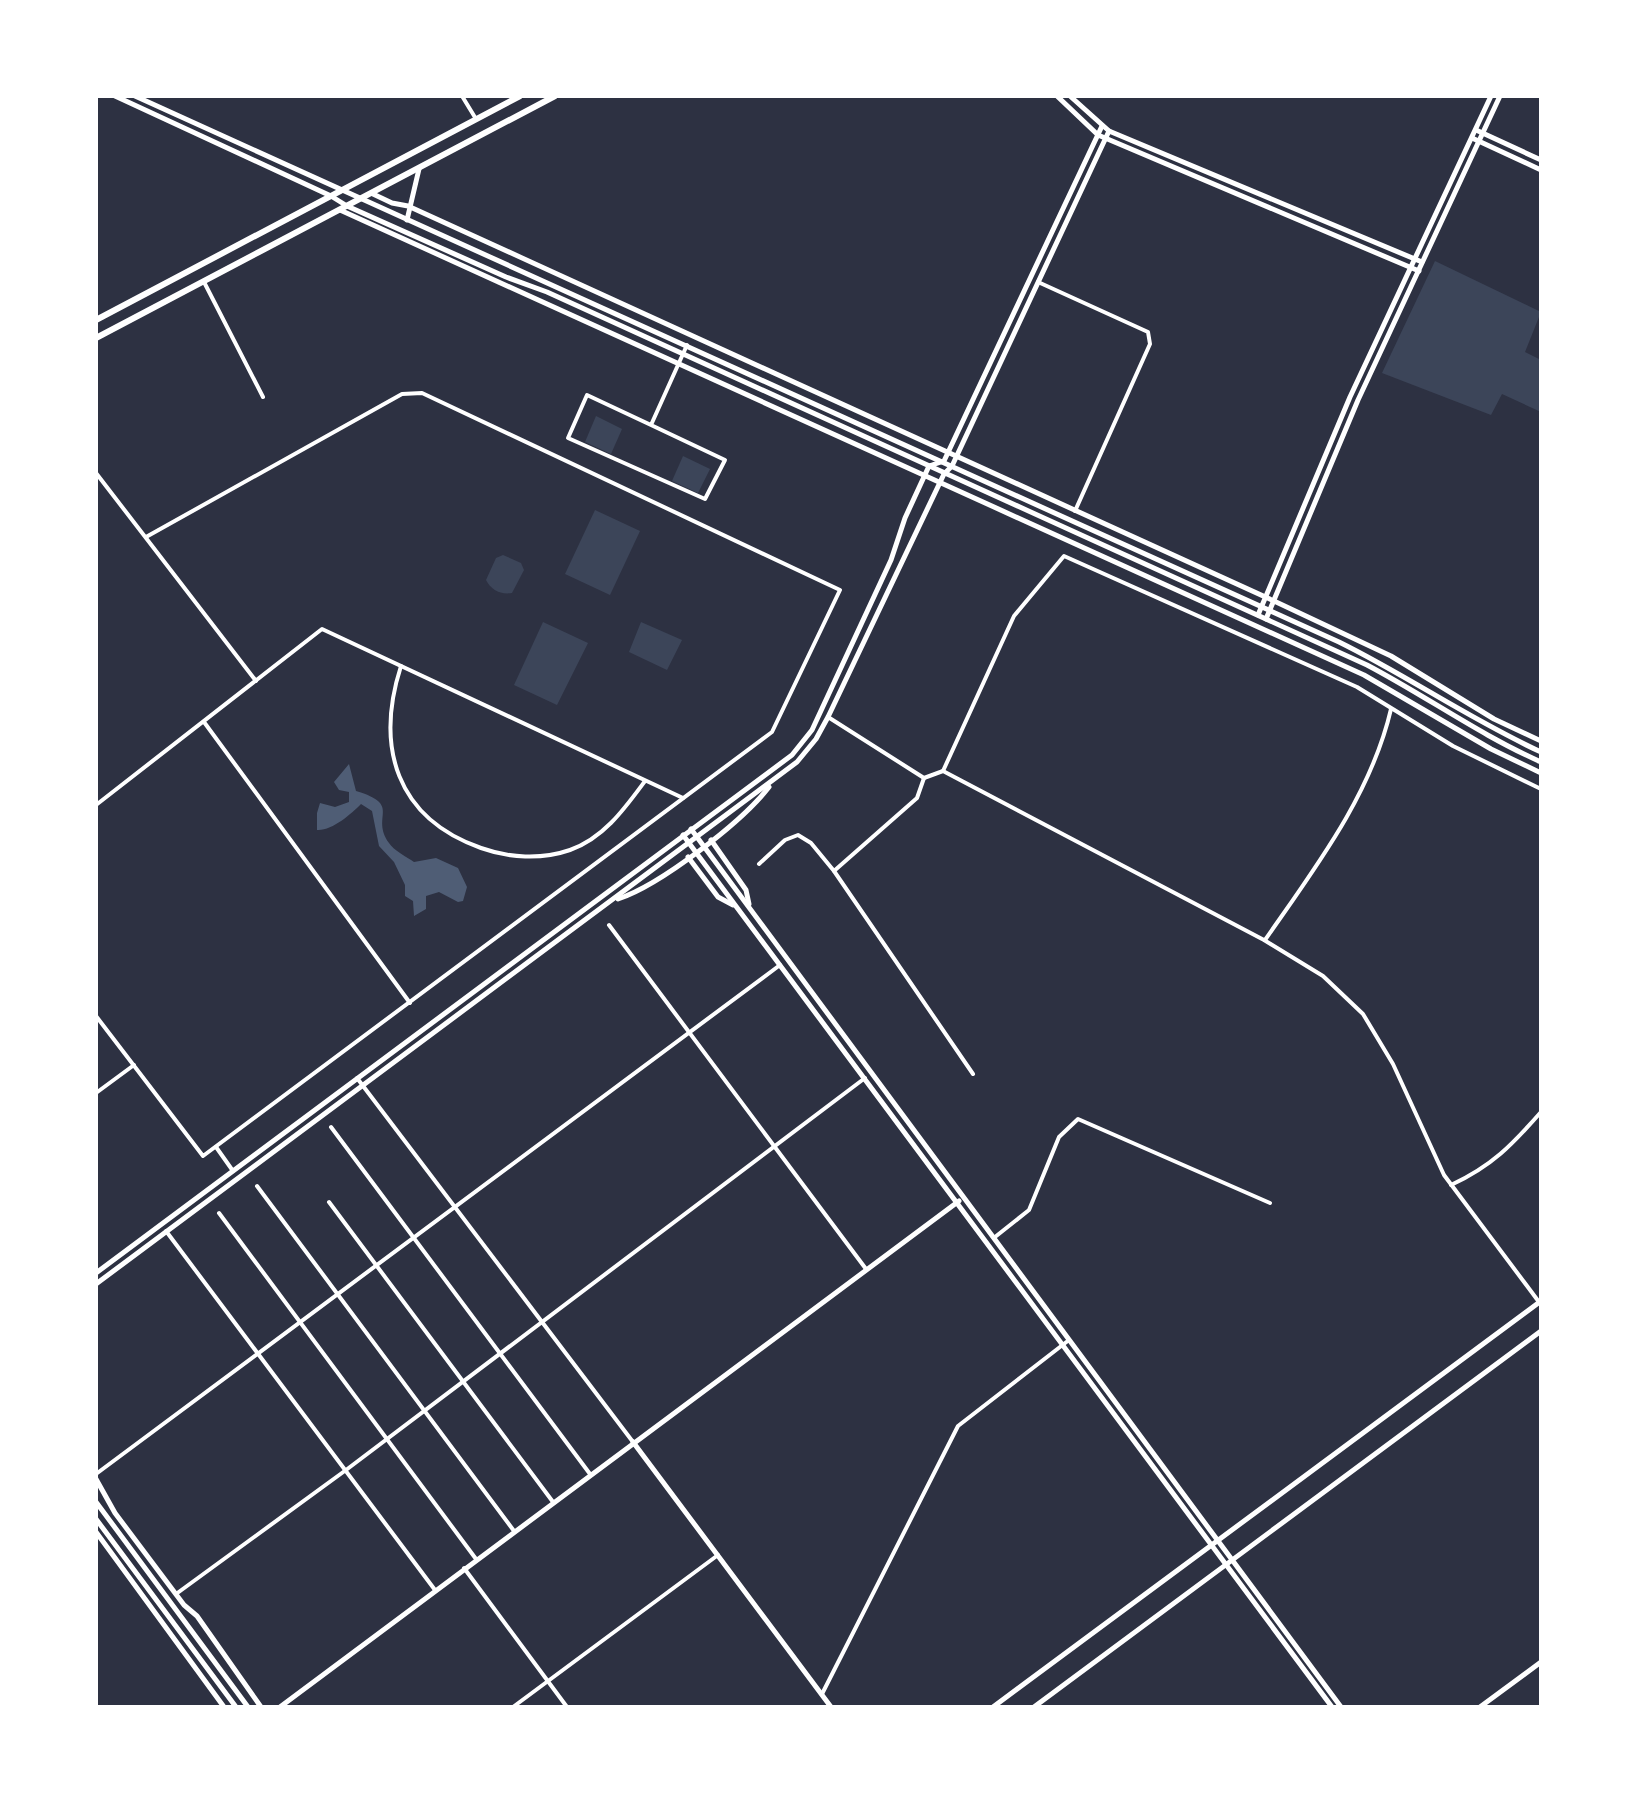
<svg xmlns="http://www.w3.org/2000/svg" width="1637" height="1803" font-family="Spectral,serif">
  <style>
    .green { fill: #3c4559 }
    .water { fill: #4f5d75 }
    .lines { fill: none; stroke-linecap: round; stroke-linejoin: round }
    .minor { stroke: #fff; stroke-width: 4 }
    .tertiary { stroke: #fff; stroke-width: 5 }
    .secondary { stroke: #fff; stroke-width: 5 }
    .primary { stroke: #fff; stroke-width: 6 }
  </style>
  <rect width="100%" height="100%" fill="#2d3142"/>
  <g class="green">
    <polygon points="1435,261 1541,312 1525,352 1541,360 1541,412 1502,394 1491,415 1382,373"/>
    <polygon points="596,416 622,429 611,454 585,442"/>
    <polygon points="683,456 710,469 698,493 672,481"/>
    <polygon points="595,510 640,531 610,595 565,574"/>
    <path d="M 503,555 L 521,563 L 524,570 L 512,593 C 501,595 491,590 486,580 L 496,558 Z"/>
    <polygon points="543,622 588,643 557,705 514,685"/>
    <polygon points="641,622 682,640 667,670 629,652"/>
  </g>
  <path class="water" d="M 349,764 L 356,791 C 403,805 370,816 389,843 C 393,850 407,857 414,862 L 436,858 L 458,868 L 467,887 L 463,901 L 458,902 L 439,892 L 426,896 L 426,909 L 414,916 L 413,901 L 405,896 L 405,885 L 394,862 L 379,846 L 372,811 L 361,804 C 351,814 332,831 317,830 L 317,813 L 320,803 L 335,807 L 349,802 L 349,792 L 339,790 L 334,782 Z"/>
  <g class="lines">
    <g class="minor">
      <polyline points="462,96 476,119"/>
      <polyline points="204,282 263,397"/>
      <polyline points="1038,282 1148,332 1150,344 1075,511"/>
      <polyline points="651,425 725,460 705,499 568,438 587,395 651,425 687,345"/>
      <polyline points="96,473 256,681"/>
      <path d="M 401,666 C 375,747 396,818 481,848 C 509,858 541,860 570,850 C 604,838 625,808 645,781"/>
      <polyline points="828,717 924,778 943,771 1264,940 1323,976 1363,1014 1393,1064 1444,1175 1539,1302"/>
      <polyline points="204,722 410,1003"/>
      <polyline points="943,771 1014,616 1064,556 1357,687 1453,746 1541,789"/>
      <polyline points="96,805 322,629 683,798"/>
      <polyline points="759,864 785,840 798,835 811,843 834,871 973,1074"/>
      <polyline points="834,871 917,798 924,778"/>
      <polyline points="609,925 866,1269"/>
      <path d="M 1265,940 C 1315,868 1371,795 1391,709"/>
      <polyline points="96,1016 203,1156 772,732 840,590 422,393 402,394 146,537"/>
      <polyline points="357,1078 633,1442"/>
      <polyline points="96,1093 134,1065"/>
      <polyline points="331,1127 590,1474"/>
      <polyline points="216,1147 233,1171"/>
      <path d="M 1451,1185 C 1492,1166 1512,1145 1541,1112"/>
      <polyline points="257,1186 514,1531"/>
      <polyline points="329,1202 553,1502"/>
      <polyline points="219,1213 476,1559"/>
      <polyline points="166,1231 435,1590"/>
      <polyline points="995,1237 1029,1210 1059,1137 1078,1119 1270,1203"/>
      <polyline points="96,1474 780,965"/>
      <polyline points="464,1568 567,1707"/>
      <polyline points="176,1594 346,1470 865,1078"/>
      <polyline points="822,1694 958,1426 1069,1340"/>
      <polyline points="513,1707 718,1555"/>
    </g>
    <g class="tertiary">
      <polyline points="1057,96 1098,135 1419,271"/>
      <polyline points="1070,96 1109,131 1422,262"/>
      <polyline points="1476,130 1541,160"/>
      <polyline points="1472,138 1541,170"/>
      <polyline points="1258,615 1350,397 1491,96"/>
      <polyline points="1266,619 1358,400 1500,96"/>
      <polyline points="691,829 1341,1707"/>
      <polyline points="683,835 1332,1707"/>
      <polyline points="711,840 746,890 749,904"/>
      <polyline points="688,857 718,897 733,905"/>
      <path d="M 618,899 C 660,885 741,823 769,787"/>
      <polyline points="96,1273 792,755 812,730 891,560 905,518 929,466 944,461 1102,126"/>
      <polyline points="96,1284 797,762 816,739 828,717 944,474 952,466 1109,131"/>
      <polyline points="633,1442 831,1707"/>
      <polyline points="96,1479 115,1513 184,1605 197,1616 261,1707"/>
      <polyline points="96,1532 224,1707"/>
      <polyline points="280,1707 959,1201"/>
      <polyline points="1480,1707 1541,1662"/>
    </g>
    <g class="secondary">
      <path d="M 115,96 L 331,196 L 347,206 L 506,277 L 547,292 L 1367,665 C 1426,696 1480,735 1541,762"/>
      <path d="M 135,96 L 1339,642 C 1408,676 1471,720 1541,752"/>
      <polyline points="373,194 392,203 408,206 1274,601 1391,656 1494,719 1541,741"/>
      <polyline points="340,210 1364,675 1491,749 1541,773"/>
      <polyline points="407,220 419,169"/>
      <polyline points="96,1502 248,1707"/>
      <polyline points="96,1519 236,1707"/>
      <polyline points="993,1707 1541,1301"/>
      <polyline points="1034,1707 1541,1331"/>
    </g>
    <g class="primary">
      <polyline points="96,320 520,96"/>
      <polyline points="96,338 555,96"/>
    </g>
  </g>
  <rect width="1637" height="1803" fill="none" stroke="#ffffff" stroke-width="196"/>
</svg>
